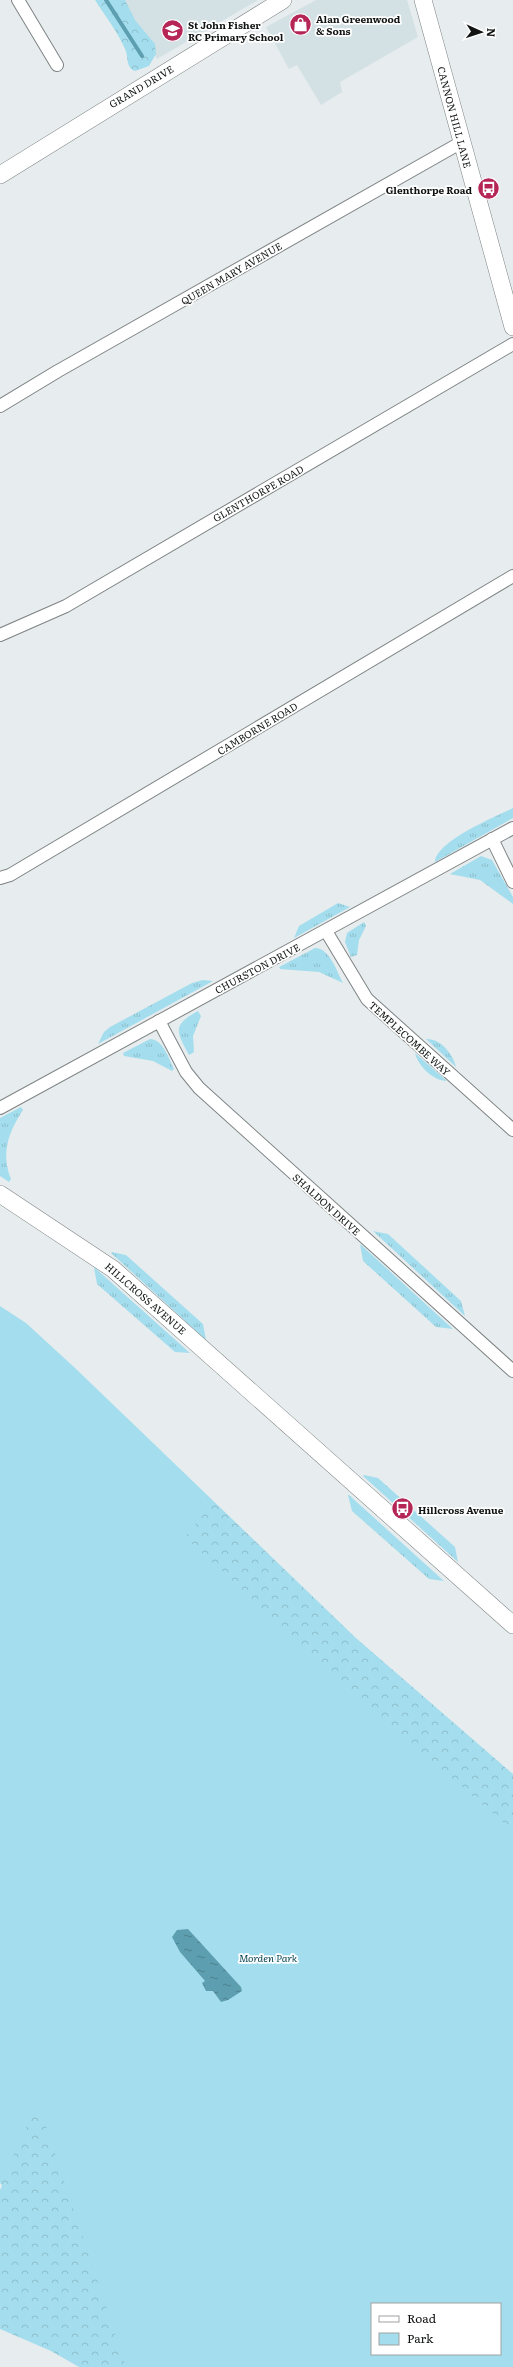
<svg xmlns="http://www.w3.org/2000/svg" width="513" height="2367" font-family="Literata,serif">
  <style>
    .built { fill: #d3e1e5 }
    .grass { fill: url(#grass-tufts) }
    .forest { fill: url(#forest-crowns) }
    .park { fill: #a4deee; fill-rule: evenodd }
    .water { fill: url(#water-ripples) }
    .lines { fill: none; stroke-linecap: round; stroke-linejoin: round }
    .stream { stroke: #5d9fb0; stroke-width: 4 }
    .street-casing { stroke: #7e8384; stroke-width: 14 }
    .secondary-casing { stroke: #7e8384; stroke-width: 18 }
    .street { stroke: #fff; stroke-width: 12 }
    .secondary { stroke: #fff; stroke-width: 17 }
    .labels { text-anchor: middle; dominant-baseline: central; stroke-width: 3.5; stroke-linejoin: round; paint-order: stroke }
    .poi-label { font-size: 10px; font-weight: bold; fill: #111313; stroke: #fff; text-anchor: start }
    .street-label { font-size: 10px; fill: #111313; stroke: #fff }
    .park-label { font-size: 10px; font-style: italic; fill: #094653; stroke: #fff }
  </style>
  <defs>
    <pattern id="grass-tufts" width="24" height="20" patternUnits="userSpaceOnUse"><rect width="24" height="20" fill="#a4deee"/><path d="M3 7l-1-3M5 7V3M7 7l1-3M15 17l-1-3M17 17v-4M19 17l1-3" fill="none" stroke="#8cbecb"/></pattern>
    <pattern id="forest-crowns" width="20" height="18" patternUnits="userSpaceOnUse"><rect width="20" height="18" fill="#a4deee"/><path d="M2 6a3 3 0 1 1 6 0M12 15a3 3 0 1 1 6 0" fill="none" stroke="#8cbecb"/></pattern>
    <pattern id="water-ripples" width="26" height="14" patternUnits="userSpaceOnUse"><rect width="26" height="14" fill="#5d9fb0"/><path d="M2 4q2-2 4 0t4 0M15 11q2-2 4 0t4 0" fill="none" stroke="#4b808e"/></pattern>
  </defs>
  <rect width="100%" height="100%" fill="#e7ecee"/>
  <g class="built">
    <polygon points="118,0 258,0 157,59"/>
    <polygon points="316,0 407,0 418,37 340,82 342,92 321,105 297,65 289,69 266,27"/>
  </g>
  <g class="grass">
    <path d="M 513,808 L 513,818 L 435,862 C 436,841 495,817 513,808 Z"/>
    <polygon points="481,856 492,860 513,897 513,904 480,880 450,874"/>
    <polygon points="338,903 350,907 294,938 299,926"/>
    <polygon points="364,922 366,926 359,940 357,955 351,957 345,942 347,933"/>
    <path d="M 315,948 C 330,948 337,972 343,983 L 319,972 L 280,969 L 279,967 Z"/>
    <polygon points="203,980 213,981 98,1044 104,1032 110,1027 192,983"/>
    <path d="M 198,1011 L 201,1016 L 193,1036 L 194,1052 L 189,1055 C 176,1031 172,1025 198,1011 Z"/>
    <path d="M 150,1039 C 163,1039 169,1059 174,1069 L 172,1071 L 153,1061 L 124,1056 L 123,1053 Z"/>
    <path d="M 426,1039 C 440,1038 453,1054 456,1067 Z"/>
    <path d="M 415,1053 L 447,1081 C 433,1081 418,1066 415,1053 Z"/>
    <path d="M 21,1107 L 23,1110 C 8,1133 1,1153 11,1179 L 9,1182 L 0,1176 L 0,1118 Z"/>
    <polygon points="373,1231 388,1234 461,1301 465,1316"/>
    <polygon points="360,1244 453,1329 436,1327 363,1261"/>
    <polygon points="112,1252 126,1255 203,1324 206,1340 111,1253"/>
    <polygon points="94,1267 190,1353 175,1352 97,1284"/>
    <polygon points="364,1475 378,1478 455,1547 458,1562 363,1476"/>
    <polygon points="348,1495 349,1495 444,1581 429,1579 352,1511"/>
  </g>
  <g class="forest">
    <path d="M 95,0 L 125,0 L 135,20 L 155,44 L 156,54 L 149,66 L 135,71 C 125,67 129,57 125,49 C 118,32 105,16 95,0 Z"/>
    <polygon points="0,1306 26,1323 75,1368 356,1638 513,1774 513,1847 0,1405"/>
    <polygon points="33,2073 150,2367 79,2367 51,2351 0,2329 0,2190 2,2186 0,2182"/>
  </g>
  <path class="park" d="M 0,1307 L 26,1324 L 213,1503 L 185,1537 L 368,1706 L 513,1831 L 513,2367 L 126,2367 L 38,2102 L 0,2184 ZM 372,2304 L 500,2304 L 500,2354 L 372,2354 Z"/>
  <polygon class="water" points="188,1929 241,1987 242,1991 228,2000 221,2002 213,1991 206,1991 202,1983 205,1981 180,1952 172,1937 177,1930"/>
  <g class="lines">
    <polyline class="stream" points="106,0 142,56"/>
    <defs>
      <g id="street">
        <polyline points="18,0 57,65"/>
        <polyline points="0,406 58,371 462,142"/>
        <polyline points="0,635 66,606 513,344"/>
        <polyline points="492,839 513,882"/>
        <polyline points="0,878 10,875 513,576"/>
        <polyline points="326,931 367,999 513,1130"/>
        <polyline points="159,1021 186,1072 199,1088 513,1371"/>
        <polyline points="0,1108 513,828"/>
      </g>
      <g id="secondary">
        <polyline points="423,0 513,327"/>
        <polyline points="0,175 283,0"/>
        <polyline points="0,1194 113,1269 513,1625"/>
      </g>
    </defs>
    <use href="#street" class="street-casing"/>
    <use href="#secondary" class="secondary-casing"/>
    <use href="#street" class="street"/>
    <use href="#secondary" class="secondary"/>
  </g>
  <defs>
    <symbol id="shop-disc" viewBox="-11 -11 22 22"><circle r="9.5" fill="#b52657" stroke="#fff"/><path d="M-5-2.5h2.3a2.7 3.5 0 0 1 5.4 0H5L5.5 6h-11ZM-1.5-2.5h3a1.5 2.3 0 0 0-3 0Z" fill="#fff"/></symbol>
    <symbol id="school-disc" viewBox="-11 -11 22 22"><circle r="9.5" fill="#b52657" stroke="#fff"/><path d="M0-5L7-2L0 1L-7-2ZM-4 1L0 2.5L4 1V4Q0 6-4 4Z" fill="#fff"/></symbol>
    <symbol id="bus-disc" viewBox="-11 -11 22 22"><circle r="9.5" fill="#b52657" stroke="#fff"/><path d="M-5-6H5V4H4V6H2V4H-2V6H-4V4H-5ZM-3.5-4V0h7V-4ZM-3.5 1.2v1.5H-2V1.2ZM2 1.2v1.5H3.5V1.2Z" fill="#fff"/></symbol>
  </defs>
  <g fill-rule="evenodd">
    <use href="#shop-disc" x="288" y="12" width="25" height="25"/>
    <use href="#school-disc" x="160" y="18" width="25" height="25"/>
    <use href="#bus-disc" x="476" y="176" width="25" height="25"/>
    <use href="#bus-disc" x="390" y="1496" width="25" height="25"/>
  </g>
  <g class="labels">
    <g class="poi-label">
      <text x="316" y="18">Alan Greenwood<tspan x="316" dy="12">&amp; Sons</tspan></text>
      <text x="188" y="24">St John Fisher<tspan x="188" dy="12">RC Primary School</tspan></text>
      <text x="472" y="189" text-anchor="end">Glenthorpe Road</text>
      <text x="418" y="1509">Hillcross Avenue</text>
    </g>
    <g class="street-label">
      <text transform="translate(141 86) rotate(-31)">GRAND DRIVE</text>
      <text transform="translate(455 117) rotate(75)">CANNON HILL LANE</text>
      <text transform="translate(231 273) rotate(-30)">QUEEN MARY AVENUE</text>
      <text transform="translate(258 493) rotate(-30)">GLENTHORPE ROAD</text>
      <text transform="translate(257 728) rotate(-31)">CAMBORNE ROAD</text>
      <text transform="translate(257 968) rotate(-28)">CHURSTON DRIVE</text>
      <text transform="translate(410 1038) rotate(42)">TEMPLECOMBE WAY</text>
      <text transform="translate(327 1204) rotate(42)">SHALDON DRIVE</text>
      <text transform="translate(146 1298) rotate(41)">HILLCROSS AVENUE</text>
    </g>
    <g class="park-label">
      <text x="268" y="1957">Morden Park</text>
    </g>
  </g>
  <rect x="371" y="2303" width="130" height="52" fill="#ffffff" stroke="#a0a1a1"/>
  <rect x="379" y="2316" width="20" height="6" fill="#ffffff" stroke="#a0a1a1"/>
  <text x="407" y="2323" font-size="12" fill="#111313">Road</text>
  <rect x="379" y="2333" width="20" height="12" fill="#a4deee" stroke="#a0a1a1"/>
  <text x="407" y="2343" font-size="12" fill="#111313">Park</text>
  <g transform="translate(481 32) rotate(93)" stroke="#ffffff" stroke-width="3" paint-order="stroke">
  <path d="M0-3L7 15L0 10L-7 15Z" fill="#111313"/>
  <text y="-6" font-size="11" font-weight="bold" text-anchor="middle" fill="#111313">N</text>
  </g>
</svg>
